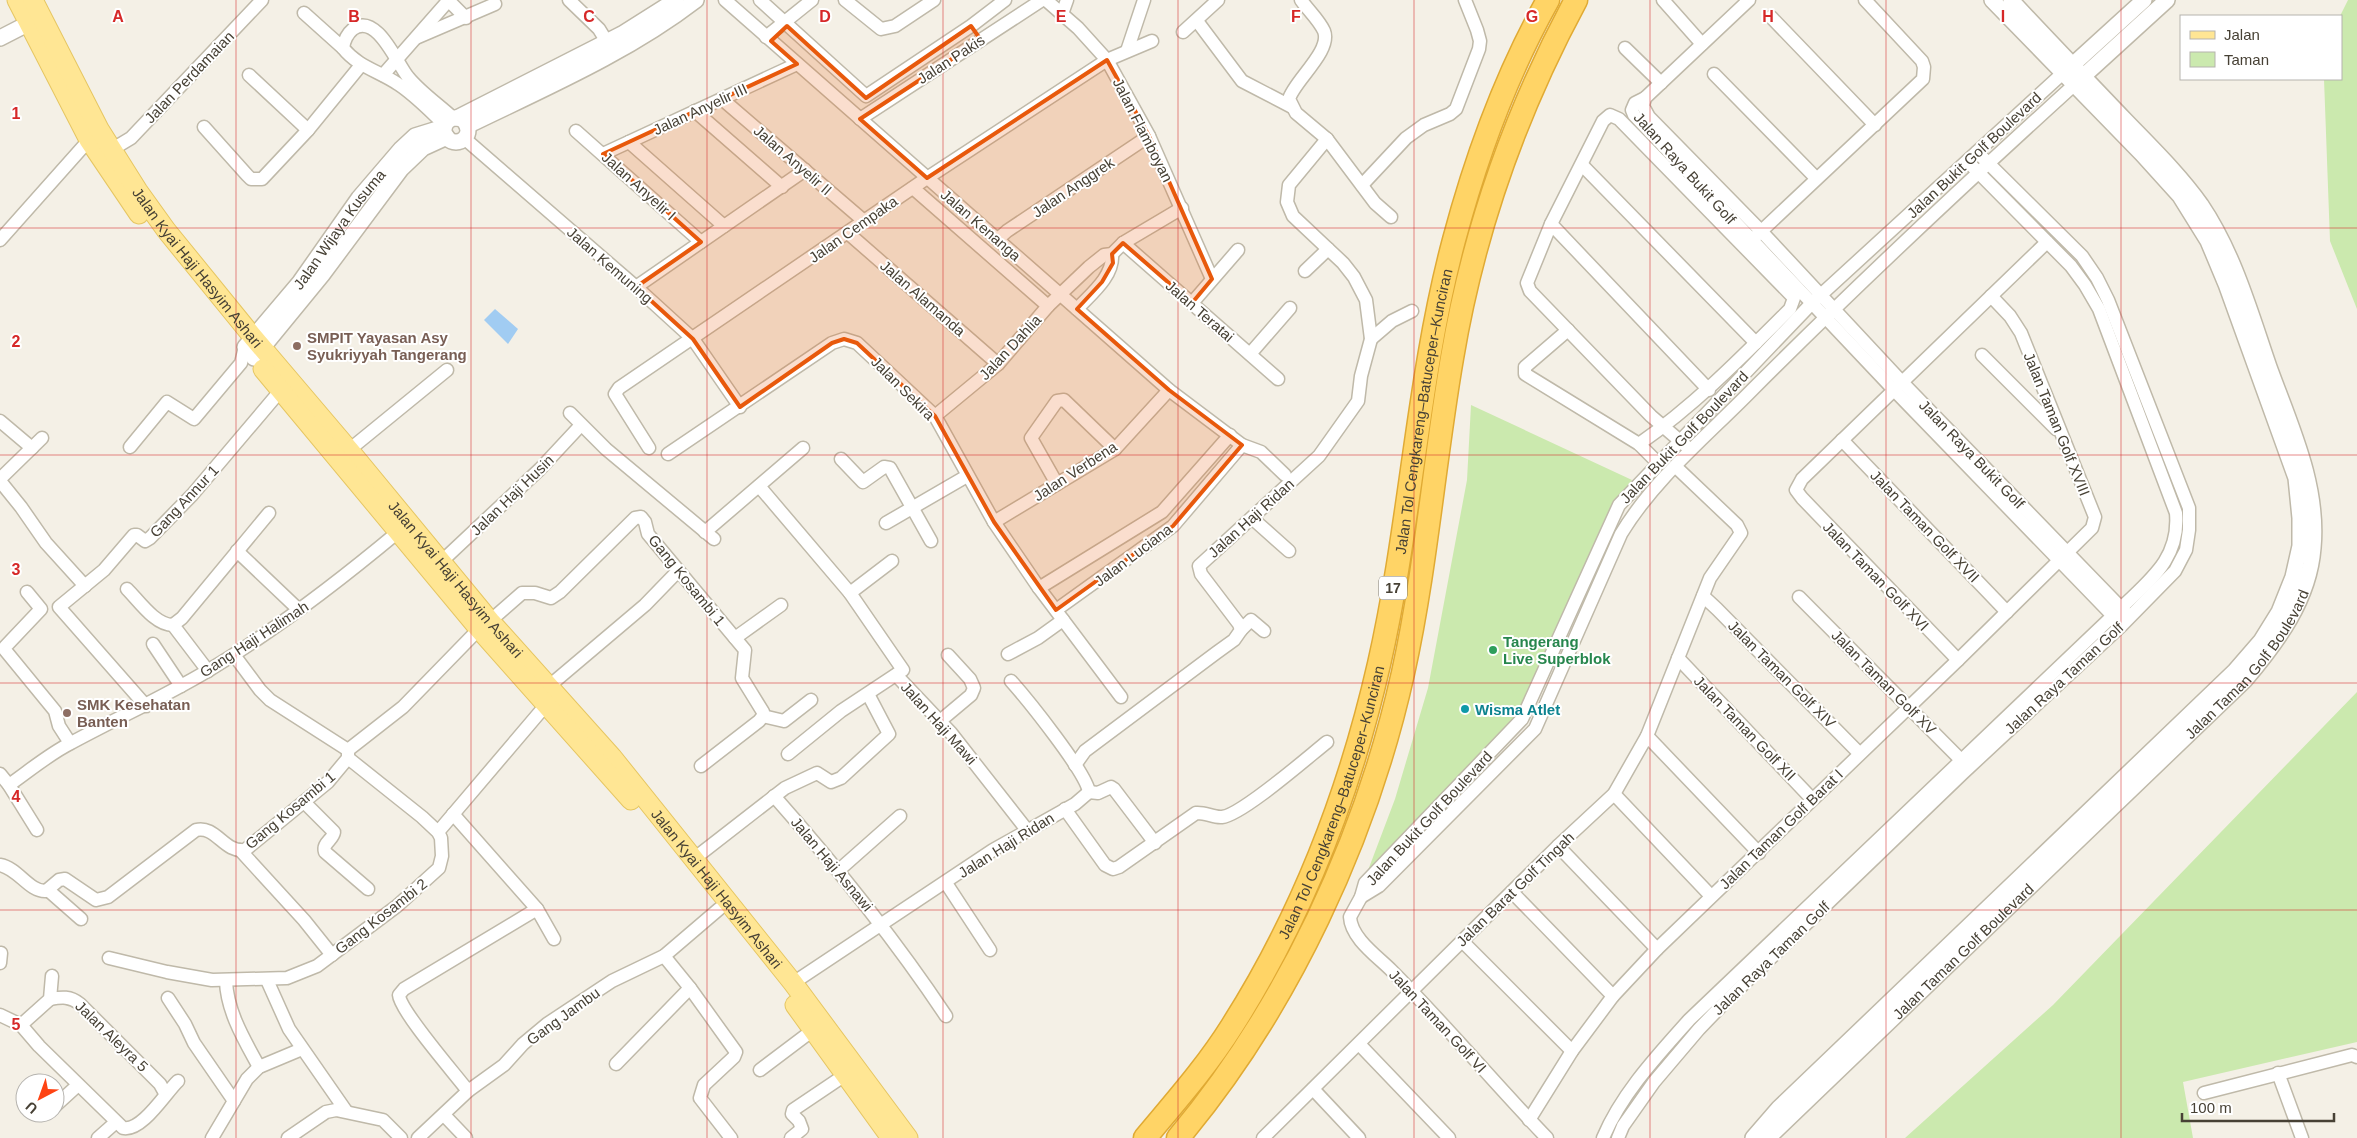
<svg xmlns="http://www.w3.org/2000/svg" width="2357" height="1138" font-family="Arial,sans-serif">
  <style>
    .green { fill: #cbe9ae }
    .water { fill: #a1ccf2 }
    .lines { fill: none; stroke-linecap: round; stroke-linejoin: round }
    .minor-casing { stroke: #bfb9a9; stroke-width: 15 }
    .tertiary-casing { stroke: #bfb9a9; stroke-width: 18 }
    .primary-casing { stroke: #e6c662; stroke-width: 21 }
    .motorway-casing { stroke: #e0aa34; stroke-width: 25 }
    .minor { stroke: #fff; stroke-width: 12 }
    .tertiary { stroke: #fff; stroke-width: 15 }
    .primary { stroke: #ffe694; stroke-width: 19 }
    .motorway { stroke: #ffd466; stroke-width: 22 }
    .marked { fill: #e8590c; fill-opacity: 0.2; stroke: #e8590c; stroke-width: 4; stroke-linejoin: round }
    .grid { fill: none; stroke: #d62828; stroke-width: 1; stroke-opacity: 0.55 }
    .education-dot { fill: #8d6e63; stroke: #fff; stroke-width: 2 }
    .leisure-dot { fill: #2e9e5b; stroke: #fff; stroke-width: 2 }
    .culture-dot { fill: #0f9aa8; stroke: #fff; stroke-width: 2 }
    .labels { text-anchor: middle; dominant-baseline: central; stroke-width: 4; stroke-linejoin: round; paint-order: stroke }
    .shield { fill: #fff; stroke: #7e7a72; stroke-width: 1 }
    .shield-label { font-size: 14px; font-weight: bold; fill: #474135 }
    .street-label { font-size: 15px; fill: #474135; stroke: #fff }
    .education-label { font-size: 15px; font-weight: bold; fill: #785e54; stroke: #fff; text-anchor: start }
    .leisure-label { font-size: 15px; font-weight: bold; fill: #27864d; stroke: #fff; text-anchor: start }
    .culture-label { font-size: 15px; font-weight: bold; fill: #0d838f; stroke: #fff; text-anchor: start }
    .grid-label { font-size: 16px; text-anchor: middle; font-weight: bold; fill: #d62828; stroke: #fff; stroke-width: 4; stroke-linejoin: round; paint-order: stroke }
  </style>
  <rect width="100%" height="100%" fill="#f4f0e6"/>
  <g class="green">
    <polygon points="2348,0 2357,0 2357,309 2330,241 2324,79 2341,79 2340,16"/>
    <polygon points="1471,405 1632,480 1604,521 1530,700 1509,733 1367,873 1395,799 1428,688 1467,480"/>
    <polygon points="2357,692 2357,1042 2183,1082 2193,1138 1905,1138 2053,1005"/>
  </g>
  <polygon class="water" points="495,309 518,329 508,344 484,320"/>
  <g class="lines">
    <defs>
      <g id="minor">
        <polyline points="448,0 466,18"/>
        <polyline points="569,0 599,29 607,42"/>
        <polyline points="725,0 1169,390 1242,445 1261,452 1285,475"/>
        <polyline points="760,0 866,96 971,26 1005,0"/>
        <polyline points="845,0 881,29 895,26 934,0"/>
        <polyline points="1046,0 1078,28 1107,60 1149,136 1212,279"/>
        <path d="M 1301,0 C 1308,10 1319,20 1324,31 C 1332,51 1294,81 1289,99 L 1296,113 L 1327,139"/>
        <polyline points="1663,0 1702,44"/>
        <polyline points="1749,0 1645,98 1635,103 1632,110 1634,115 1894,390 2118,621"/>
        <polyline points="304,13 343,48"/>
        <polyline points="1062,14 1067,0"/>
        <polyline points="1771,17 1875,125"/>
        <polyline points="1197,21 1242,81 1292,107"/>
        <polyline points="1183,32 1218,0"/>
        <polyline points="418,37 495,4"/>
        <polyline points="766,37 812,0"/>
        <polyline points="1625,48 1661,83"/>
        <polyline points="1127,51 1144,0"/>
        <polyline points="1714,74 1816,178"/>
        <polyline points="249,75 308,130"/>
        <polyline points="383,75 448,1"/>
        <polyline points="1645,98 1643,106 1649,117 1761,231 1902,382 2126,613"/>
        <polyline points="722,99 864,221"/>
        <polyline points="695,111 782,187"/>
        <polyline points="860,119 1042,0"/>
        <path d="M 445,125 C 430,111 415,95 398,84 C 379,71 358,67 343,48 C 344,41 347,34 353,29 C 377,12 397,64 408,77 C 420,92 439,105 453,118"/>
        <polyline points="204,127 247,175 251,179 262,179 308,130 361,65"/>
        <polyline points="576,131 701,242"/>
        <polyline points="464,138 636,287 693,339 740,407"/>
        <polyline points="629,142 724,226"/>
        <polyline points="111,150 131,138 262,0"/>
        <polyline points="603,154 797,64"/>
        <polyline points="1582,165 1756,343"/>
        <polyline points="1362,185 1406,138 1424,125 1450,114 1456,109 1479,49 1480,41 1477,30 1465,0"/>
        <polyline points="913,188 1048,306"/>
        <polyline points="1551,224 1709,390"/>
        <polyline points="848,233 998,364"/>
        <polyline points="1755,237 1923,79 1924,67 1922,61 1865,0"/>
        <polyline points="998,239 1007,231 1149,136"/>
        <polyline points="0,240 89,140"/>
        <polyline points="1123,243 1278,379"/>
        <polyline points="1305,271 1328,249"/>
        <polyline points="636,287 805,170"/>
        <polyline points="1192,303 1238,250"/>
        <path d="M 1077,309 C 1091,294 1114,276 1112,254"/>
        <polyline points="1568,330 1525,367 1525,374 1639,444 1658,463"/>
        <polyline points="1371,339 1392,321 1412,311"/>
        <polyline points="1250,354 1290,308"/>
        <polyline points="1982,355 2056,429"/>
        <polyline points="570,413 606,449 714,539"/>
        <polyline points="935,416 998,364 1048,306 1089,267 1104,255 1112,254 1123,243 1182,208"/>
        <polyline points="0,421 32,448"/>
        <polyline points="1842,440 2007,612"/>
        <path d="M 1639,444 C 1695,405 1742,357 1790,309 L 1794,298 L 1619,119 L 1610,115 L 1603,121 L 1551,224 L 1527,283 L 1530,291 L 1651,416 L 1686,446"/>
        <polyline points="130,447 167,402 194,419 241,363 245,347"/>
        <polyline points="649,448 615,394 619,388 927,178 1107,60 1152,41"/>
        <polyline points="349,450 447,370"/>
        <polyline points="668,454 832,343 844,339 857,343 935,416 994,522 1039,588 1121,697"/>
        <polyline points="841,459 863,482 884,467 890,468 931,541"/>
        <polyline points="0,479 42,438"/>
        <polyline points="0,481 21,507 46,543 85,586"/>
        <polyline points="1057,484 1031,438 1057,401 1064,400 1115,449"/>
        <polyline points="759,486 850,593 903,670 841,711 788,754"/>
        <polyline points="1253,519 1289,551"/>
        <polyline points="994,522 1115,449 1169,390"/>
        <polyline points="886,523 967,476"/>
        <polyline points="705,532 803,448"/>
        <polyline points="237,551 298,609"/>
        <polyline points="441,562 540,469 581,425"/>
        <polyline points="1039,588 1162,512 1230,435"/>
        <path d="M 127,589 C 139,601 155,625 173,625"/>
        <polyline points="27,592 41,609 5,647 5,650 55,711 59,726 70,743"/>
        <polyline points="850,593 892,561"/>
        <polyline points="1703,596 1717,609 1859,753"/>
        <polyline points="1799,597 1967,766"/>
        <polyline points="1056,610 1173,526 1242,445"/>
        <polyline points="490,621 522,593 535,593 551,598 560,592 635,518 641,517 645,522 648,534 745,650 742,678 763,712 763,716 759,721 701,766"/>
        <polyline points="1241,630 1251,620 1264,631"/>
        <polyline points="735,638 781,605"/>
        <polyline points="153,644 181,686"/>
        <polyline points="1008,654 1038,638 1063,620"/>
        <polyline points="234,655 260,690 270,700 348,750"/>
        <polyline points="1678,658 1812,799"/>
        <polyline points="1958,660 1802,498 1796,490 1802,479 2047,242"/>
        <polyline points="208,671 173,625 182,618 269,513"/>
        <polyline points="896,675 951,733 1027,830"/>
        <path d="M 1011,681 C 1027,699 1086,772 1089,792"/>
        <polyline points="548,687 645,605 678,571"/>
        <polyline points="146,706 59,607 104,570 134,535 137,535 145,541 150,538 192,495 281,390"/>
        <polyline points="763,716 784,721 811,700"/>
        <polyline points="940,721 971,695 974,688 970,679 948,655"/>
        <polyline points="1647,736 1759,853"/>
        <polyline points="1075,765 1085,751 1216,653 1234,640 1241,630 1239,624 1201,574 1199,566 1319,456 1358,401 1361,376 1371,339 1366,300 1354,277 1343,263 1293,216 1287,202 1289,185 1327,139 1375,203 1391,217"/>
        <path d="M 0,774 L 9,785 C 29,771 49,754 71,743 C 117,718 164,697 209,670 C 276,630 338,582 398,532"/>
        <polyline points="9,785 37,830"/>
        <polyline points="1089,792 1098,793 1111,787 1114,789 1155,843"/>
        <polyline points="1614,794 1711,896"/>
        <path d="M 774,796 C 836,866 894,938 946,1016"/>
        <path d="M 304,802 L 334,832 C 333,840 322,843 325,852 L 368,889"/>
        <path d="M 1065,809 L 1105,865 L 1113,869 L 1119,867 L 1196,813 C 1205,812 1214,818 1222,817 C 1242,815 1308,757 1327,742"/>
        <polyline points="453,814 537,909 554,939"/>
        <polyline points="438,832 551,699"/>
        <polyline points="1558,846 1657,949"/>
        <polyline points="240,850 304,920 332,955"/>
        <polyline points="695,858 785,788 817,773 831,782 841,778 889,734 868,694"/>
        <path d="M 0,865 C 18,868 29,892 46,891 L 59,880 L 65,879 L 96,900 L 108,897 L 196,830 C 216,825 224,853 245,850 L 328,782 L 348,758 L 348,750 L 403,707 L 479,629"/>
        <polyline points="839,870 900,816"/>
        <polyline points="946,883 990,950"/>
        <polyline points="48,890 81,919"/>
        <polyline points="1512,892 1613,996"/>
        <path d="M 1361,897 L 1379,886 L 1535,729 L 1621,534 C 1654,479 1708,435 1753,389 C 1857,285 1965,184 2074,85"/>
        <polyline points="1462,941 1572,1051"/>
        <polyline points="109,958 167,972 212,980 287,978 317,966 397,906 439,868 442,856 441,838 438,832 422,817 348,758"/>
        <polyline points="0,963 1,953"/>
        <polyline points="267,980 289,1029 346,1111"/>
        <path d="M 226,981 C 227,1012 245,1041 259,1067"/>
        <polyline points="793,983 993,850 1075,804 1089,792"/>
        <polyline points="690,988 736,1052 734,1057 704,1085 700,1098 731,1138"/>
        <polyline points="168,998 185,1024 194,1043 234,1101"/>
        <path d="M 50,999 C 62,997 70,996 80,1004 L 160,1084 L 165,1093"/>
        <path d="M 0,1015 L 21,1025 L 39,1046 L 123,1128 C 142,1132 166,1092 178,1081"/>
        <polyline points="21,1025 50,999 52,976"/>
        <polyline points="1359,1044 1449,1138"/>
        <polyline points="616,1064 690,988 664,956"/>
        <polyline points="760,1070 813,1030"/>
        <polyline points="2278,1073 2302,1138"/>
        <polyline points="1313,1089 1359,1138"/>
        <path d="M 468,1091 C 456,1075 400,1011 399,995 L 404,989 L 537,909"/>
        <polyline points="2204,1093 2352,1055 2357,1057"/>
        <polyline points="55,1106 78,1085"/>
        <polyline points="444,1115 466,1138"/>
        <polyline points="1529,1120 1572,1051 1613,996 1657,949 1958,660 2092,528 2095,517 2021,333 2010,316 1991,296"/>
        <polyline points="98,1138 115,1123"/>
        <polyline points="212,1138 247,1079 259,1067 302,1049"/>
        <polyline points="288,1138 326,1112 336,1110 383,1120 401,1138"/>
        <polyline points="418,1138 468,1091 504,1065 523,1044 547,1024 612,981 664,956 719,909"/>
        <polyline points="791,1138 802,1129 799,1121 792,1114 793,1110 845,1075"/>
        <polyline points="1263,1138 1558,846 1614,794 1647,736 1710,578 1741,533 1737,525 1676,467"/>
        <path d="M 1547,1138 C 1494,1083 1445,1024 1391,970 C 1377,956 1351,938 1350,917 L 1361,897 L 1365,883 L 1522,719 L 1619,505 L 1812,303 L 2063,73"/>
        <path d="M 1603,1138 C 1622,1093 1657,1056 1689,1020 L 2121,608 C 2151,579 2180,558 2176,513 L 2099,309 L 2085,285 L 2071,266 L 1968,162"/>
        <polyline points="1618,1138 1623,1126 1654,1082 1699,1029 1726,1001 1963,773 2122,625 2175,571 2186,550 2189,530 2189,508 2108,300 2097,278 2082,256 1977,152"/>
      </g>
      <g id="tertiary">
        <polyline points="0,38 39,18"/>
        <polyline points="2066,71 2144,0"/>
        <polyline points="2077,82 2167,0"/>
        <polyline points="457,118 622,34 676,0"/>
        <circle cx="456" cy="130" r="12"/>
        <path d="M 467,126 C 545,88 627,53 696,0"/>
        <path id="s1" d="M 245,347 L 300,282 L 359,198 L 401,149 L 415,136 L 444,127"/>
        <polyline points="254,358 322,275 401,169 423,148 447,137"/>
        <polyline points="1753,1138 1779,1108 2235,671 2261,641 2279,612 2293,577 2300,546 2300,518 2296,478 2226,284 2208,241 2180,196 2142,154 1992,0"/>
        <path id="s2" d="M 1768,1138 L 2245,680 C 2277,642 2309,600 2313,548 C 2319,485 2290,425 2269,367 C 2250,312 2234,254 2201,205 C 2179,174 2150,146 2124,119 C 2086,79 2048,40 2011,0"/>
      </g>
      <g id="primary">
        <polyline points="17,0 89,140 139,214"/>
        <path id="s3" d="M 33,0 L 99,129 L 138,191 L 166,230 L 253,337 L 349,450 L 490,621 L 612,757 L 793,983 L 908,1138"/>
        <polyline points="263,369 479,629 631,800"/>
        <polyline points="795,1005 891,1138"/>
      </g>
      <g id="motorway">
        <path id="s4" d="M 1145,1138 C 1175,1102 1207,1066 1232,1026 C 1302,916 1350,791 1379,664 C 1411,524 1417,378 1454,240 C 1476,157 1506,75 1548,0"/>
        <path d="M 1178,1138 C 1288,1007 1366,839 1403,673 C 1426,569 1434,462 1452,358 C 1473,233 1516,111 1576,0"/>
      </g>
    </defs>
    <use href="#minor" class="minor-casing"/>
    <use href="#tertiary" class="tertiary-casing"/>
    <use href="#primary" class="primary-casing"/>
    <use href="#motorway" class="motorway-casing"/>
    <use href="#minor" class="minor"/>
    <use href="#tertiary" class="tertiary"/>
    <use href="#primary" class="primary"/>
    <use href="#motorway" class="motorway"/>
  </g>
  <path class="marked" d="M 787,26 L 866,98 L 971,26 L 981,40 L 860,119 L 927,178 L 1107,60 L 1149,136 L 1212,279 L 1192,303 L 1123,243 L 1112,254 L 1113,263 L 1102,282 L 1077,309 L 1169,390 L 1242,445 L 1173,526 L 1056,610 L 994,522 L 935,416 L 857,343 L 844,339 L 832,343 L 740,407 L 693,339 L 636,287 L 701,242 L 603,154 L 797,64 L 771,41 Z"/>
  <path class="grid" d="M 236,0 L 236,1138M 471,0 L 471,1138M 707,0 L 707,1138M 943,0 L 943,1138M 1178,0 L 1178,1138M 1414,0 L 1414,1138M 1650,0 L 1650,1138M 1886,0 L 1886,1138M 2121,0 L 2121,1138M 0,228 L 2357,228M 0,455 L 2357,455M 0,683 L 2357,683M 0,910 L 2357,910"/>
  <g class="education-dot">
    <circle cx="297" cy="346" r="5"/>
    <circle cx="67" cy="713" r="5"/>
  </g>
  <circle class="leisure-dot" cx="1493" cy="650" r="5"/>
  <circle class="culture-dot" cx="1465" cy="709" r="5"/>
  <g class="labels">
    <rect class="shield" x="1379" y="576.5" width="28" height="23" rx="4"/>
    <g class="shield-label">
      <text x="1393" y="588">17</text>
    </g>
    <g class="street-label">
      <text transform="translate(951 59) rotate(-33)">Jalan Pakis</text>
      <text transform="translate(189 77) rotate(-46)">Jalan Perdamaian</text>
      <text transform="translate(700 109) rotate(-25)">Jalan Anyelir III</text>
      <text transform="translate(1143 130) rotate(63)">Jalan Flamboyan</text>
      <text transform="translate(1974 155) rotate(-43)">Jalan Bukit Golf Boulevard</text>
      <text transform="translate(793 160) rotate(41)">Jalan Anyelir II</text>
      <text transform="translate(1685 168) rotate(48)">Jalan Raya Bukit Golf</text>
      <text transform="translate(639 186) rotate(42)">Jalan Anyelir I</text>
      <text transform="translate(1073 187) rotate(-34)">Jalan Anggrek</text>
      <text transform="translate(981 225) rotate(41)">Jalan Kenanga</text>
      <text stroke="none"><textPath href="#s1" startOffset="151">Jalan Wijaya Kusuma</textPath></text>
      <text transform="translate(853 229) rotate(-35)">Jalan Cempaka</text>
      <text transform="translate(610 265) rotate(41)">Jalan Kemuning</text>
      <text stroke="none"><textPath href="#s3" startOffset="315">Jalan Kyai Haji Hasyim Ashari</textPath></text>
      <text transform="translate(923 298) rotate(41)">Jalan Alamanda</text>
      <text transform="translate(1200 311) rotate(41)">Jalan Teratai</text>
      <text transform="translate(1010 347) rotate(-47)">Jalan Dahlia</text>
      <text transform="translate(903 388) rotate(45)">Jalan Sekira</text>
      <text stroke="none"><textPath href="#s4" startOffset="791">Jalan Tol Cengkareng–Batuceper–Kunciran</textPath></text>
      <text transform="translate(2057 424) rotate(68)">Jalan Taman Golf XVIII</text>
      <text transform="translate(1684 437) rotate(-46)">Jalan Bukit Golf Boulevard</text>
      <text transform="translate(1972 454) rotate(46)">Jalan Raya Bukit Golf</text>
      <text transform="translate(1075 471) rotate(-33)">Jalan Verbena</text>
      <text transform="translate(512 495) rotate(-44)">Jalan Haji Husin</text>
      <text transform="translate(184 501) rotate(-47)">Gang Annur 1</text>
      <text transform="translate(1251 518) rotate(-42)">Jalan Haji Ridan</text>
      <text transform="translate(1925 526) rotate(46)">Jalan Taman Golf XVII</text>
      <text transform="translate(1133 555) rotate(-37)">Jalan Luciana</text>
      <text transform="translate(1876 576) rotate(46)">Jalan Taman Golf XVI</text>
      <text stroke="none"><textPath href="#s3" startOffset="720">Jalan Kyai Haji Hasyim Ashari</textPath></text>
      <text transform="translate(687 580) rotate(51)">Gang Kosambi 1</text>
      <text transform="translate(254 639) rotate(-33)">Gang Haji Halimah</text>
      <text stroke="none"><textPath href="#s2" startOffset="675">Jalan Taman Golf Boulevard</textPath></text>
      <text transform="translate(1782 674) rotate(45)">Jalan Taman Golf XIV</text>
      <text transform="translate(2064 678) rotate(-43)">Jalan Raya Taman Golf</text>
      <text transform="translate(1884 682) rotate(45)">Jalan Taman Golf XV</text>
      <text transform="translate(939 723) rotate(48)">Jalan Haji Mawi</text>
      <text transform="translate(1745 728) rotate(46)">Jalan Taman Golf XII</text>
      <text stroke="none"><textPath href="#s4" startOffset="388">Jalan Tol Cengkareng–Batuceper–Kunciran</textPath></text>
      <text transform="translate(290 810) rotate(-40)">Gang Kosambi 1</text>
      <text transform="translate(1429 818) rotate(-47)">Jalan Bukit Golf Boulevard</text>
      <text transform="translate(1781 829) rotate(-44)">Jalan Taman Golf Barat I</text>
      <text transform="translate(1006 845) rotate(-32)">Jalan Haji Ridan</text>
      <text transform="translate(832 864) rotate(50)">Jalan Haji Asnawi</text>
      <text stroke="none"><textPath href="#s3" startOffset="1125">Jalan Kyai Haji Hasyim Ashari</textPath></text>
      <text transform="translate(1515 889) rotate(-44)">Jalan Barat Golf Tingah</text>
      <text transform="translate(381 916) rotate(-38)">Gang Kosambi 2</text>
      <text stroke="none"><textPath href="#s2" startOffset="270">Jalan Taman Golf Boulevard</textPath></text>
      <text transform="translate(1771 958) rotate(-44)">Jalan Raya Taman Golf</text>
      <text transform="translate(563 1016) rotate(-36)">Gang Jambu</text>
      <text transform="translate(1438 1021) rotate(47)">Jalan Taman Golf VI</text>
      <text transform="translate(112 1036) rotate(44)">Jalan Aleyra 5</text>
    </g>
    <g class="education-label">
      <text x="307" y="337">SMPIT Yayasan Asy<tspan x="307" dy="17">Syukriyyah Tangerang</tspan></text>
      <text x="77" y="704">SMK Kesehatan<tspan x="77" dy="17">Banten</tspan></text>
    </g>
    <g class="leisure-label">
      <text x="1503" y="641">Tangerang<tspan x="1503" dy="17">Live Superblok</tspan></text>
    </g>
    <g class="culture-label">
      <text x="1475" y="709">Wisma Atlet</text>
    </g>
  </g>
  <g class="grid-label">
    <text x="118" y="22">A</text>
    <text x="354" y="22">B</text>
    <text x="589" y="22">C</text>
    <text x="825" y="22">D</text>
    <text x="1061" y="22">E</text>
    <text x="1296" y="22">F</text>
    <text x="1532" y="22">G</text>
    <text x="1768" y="22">H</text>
    <text x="2003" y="22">I</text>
    <text x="16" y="119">1</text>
    <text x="16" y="347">2</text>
    <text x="16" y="575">3</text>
    <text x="16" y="802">4</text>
    <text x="16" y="1030">5</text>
  </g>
  <rect x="2180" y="15" width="162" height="65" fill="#ffffff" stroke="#b5b3ae"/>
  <rect x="2190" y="31" width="25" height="8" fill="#ffe694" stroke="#b5b3ae"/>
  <text x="2224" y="40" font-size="15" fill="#474135">Jalan</text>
  <rect x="2190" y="52" width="25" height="15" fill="#cbe9ae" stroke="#b5b3ae"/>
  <text x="2224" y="65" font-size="15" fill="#474135">Taman</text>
  <g transform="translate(40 1098) rotate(221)"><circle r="24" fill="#ffffff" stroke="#b5b3ae"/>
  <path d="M0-4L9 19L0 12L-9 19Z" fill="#fe4313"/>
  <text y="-8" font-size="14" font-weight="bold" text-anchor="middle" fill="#474135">U</text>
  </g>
  <path d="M2182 1113v8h152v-8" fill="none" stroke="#474135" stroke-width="2.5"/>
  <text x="2190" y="1113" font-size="15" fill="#474135" stroke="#ffffff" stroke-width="4" paint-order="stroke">100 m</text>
</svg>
